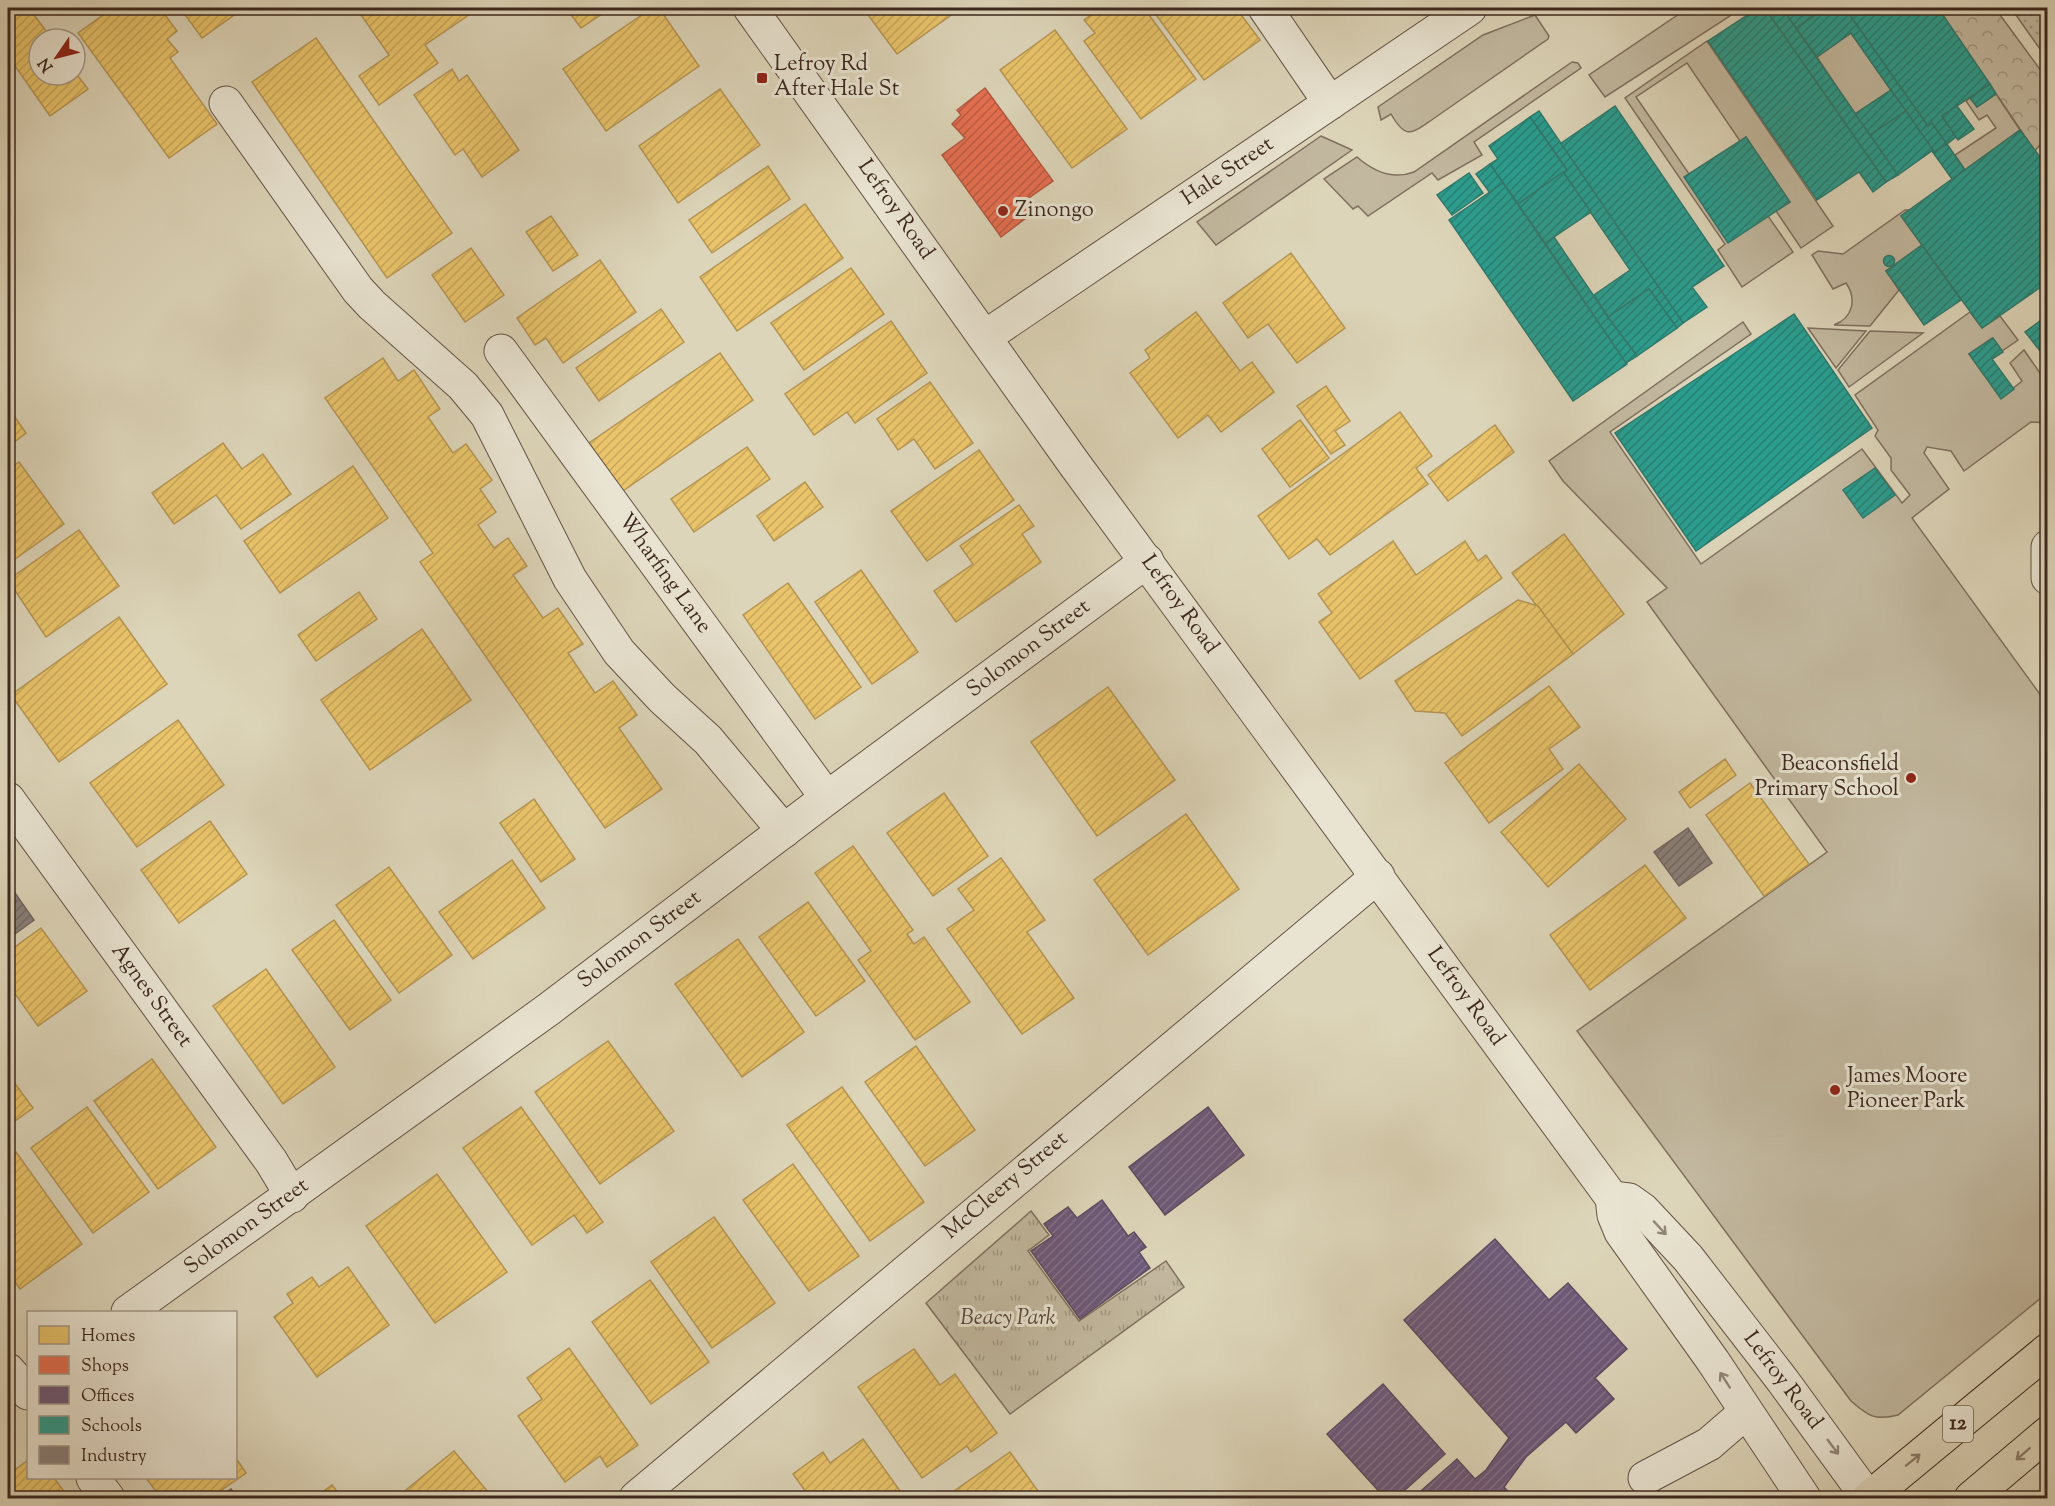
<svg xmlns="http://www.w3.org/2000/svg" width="2055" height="1506" font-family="'Sorts Mill Goudy',serif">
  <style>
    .grass { fill: #c2b89f; stroke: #7f705f; stroke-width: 1.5 }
    .forest { fill: url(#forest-crowns); stroke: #7f705f; stroke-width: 1.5 }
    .park { fill: url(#park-tufts); stroke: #7f705f; stroke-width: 1.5 }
    .garden { fill: url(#garden-dots); stroke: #7f705f; stroke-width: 1.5 }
    .homes { fill: url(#homes-hatch); stroke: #b59554; stroke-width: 1.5 }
    .shops { fill: url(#shops-hatch); stroke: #b45a42; stroke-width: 1.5 }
    .offices { fill: url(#offices-hatch); stroke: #5e4a5f; stroke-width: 1.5 }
    .schools { fill: url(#schools-hatch); stroke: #2f7a6d; stroke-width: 1.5 }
    .industry { fill: url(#industry-hatch); stroke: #736660; stroke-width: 1.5 }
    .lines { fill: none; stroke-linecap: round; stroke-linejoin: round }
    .minor-casing { stroke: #645346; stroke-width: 35 }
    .major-casing { stroke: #3c281f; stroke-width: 35 }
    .minor { stroke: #e9e4d2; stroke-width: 33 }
    .major { stroke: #ddd5b9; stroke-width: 33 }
    .oneway { stroke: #928678 }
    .oneway2 { stroke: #8c7e6c }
    .poi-dot { fill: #8f2418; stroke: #e9e4d2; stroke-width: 2 }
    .labels { text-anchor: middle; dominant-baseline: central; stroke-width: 6; stroke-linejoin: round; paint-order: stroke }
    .shield { fill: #e9e4d2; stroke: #706055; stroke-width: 1.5 }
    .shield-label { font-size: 21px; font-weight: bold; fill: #3c281f }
    .poi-label { font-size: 22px; fill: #3c281f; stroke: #e9e4d2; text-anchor: start }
    .street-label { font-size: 22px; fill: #3c281f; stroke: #e9e4d2 }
    .park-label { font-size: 22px; font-style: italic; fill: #574539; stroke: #e9e4d2 }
  </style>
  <defs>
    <pattern id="forest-crowns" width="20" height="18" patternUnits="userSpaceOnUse" patternTransform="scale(1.5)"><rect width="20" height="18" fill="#c2b89f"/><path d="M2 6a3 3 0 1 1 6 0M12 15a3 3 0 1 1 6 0" fill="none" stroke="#9f9681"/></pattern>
    <pattern id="park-tufts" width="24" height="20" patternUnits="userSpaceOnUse" patternTransform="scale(1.5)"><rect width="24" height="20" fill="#c2b89f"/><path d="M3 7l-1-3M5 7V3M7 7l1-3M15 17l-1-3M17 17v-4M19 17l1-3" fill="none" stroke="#9f9681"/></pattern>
    <pattern id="garden-dots" width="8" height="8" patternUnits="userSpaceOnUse" patternTransform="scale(1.5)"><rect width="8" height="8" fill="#c2b89f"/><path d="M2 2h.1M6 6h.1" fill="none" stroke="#9f9681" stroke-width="1.8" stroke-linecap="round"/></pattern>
    <pattern id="homes-hatch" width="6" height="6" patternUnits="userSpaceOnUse" patternTransform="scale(1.5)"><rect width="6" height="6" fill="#e9c46a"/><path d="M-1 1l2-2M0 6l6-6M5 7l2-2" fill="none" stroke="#c9a85b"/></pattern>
    <pattern id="shops-hatch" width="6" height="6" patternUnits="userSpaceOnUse" patternTransform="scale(1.5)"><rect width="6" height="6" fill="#e76f51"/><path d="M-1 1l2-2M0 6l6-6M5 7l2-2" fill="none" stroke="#bc5b43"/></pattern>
    <pattern id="offices-hatch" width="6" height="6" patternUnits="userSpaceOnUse" patternTransform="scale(1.5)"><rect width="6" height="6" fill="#6d597a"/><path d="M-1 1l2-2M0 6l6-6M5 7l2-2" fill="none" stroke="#83728a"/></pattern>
    <pattern id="schools-hatch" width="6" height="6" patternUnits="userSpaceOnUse" patternTransform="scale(1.5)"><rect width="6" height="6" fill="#2a9d8f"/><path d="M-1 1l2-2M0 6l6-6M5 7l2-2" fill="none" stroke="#258074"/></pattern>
    <pattern id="industry-hatch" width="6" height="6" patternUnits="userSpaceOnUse" patternTransform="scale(1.5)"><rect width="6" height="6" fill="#8a817c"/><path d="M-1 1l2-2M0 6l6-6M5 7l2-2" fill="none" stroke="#726a65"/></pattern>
  </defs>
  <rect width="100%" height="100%" fill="#ddd5b9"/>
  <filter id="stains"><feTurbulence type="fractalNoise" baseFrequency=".00333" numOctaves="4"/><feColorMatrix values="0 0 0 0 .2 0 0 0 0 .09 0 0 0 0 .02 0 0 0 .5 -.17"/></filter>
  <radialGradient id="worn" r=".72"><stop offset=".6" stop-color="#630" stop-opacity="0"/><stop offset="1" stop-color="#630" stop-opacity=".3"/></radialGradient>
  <g class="grass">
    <polygon points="1688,8 1738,8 1730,16 1605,97 1589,75"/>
    <path d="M 1535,15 L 1549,36 L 1548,39 L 1433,119 C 1411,134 1406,140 1391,114 L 1381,120 L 1378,107 L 1483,35 Z"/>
    <polygon points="1851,33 1891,90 1855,114 1817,57"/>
    <polygon points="1707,41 1833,226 1801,248 1776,211 1790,202 1746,137 1740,141 1687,63 1636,97 1689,174 1768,216 1793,252 1742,287 1718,250 1725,244 1625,98"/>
    <path d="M 1572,62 L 1578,63 L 1581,68 L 1474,142 L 1482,155 L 1438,180 L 1432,173 L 1368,216 L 1358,206 L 1353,209 L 1324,179 L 1357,157 C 1373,171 1393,180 1414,172 Z"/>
    <polygon points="1996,94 2020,130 1965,170 1955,155 1996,128 1987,115 1979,120 1966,101 1970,98 1977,107"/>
    <polygon points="1321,136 1352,150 1216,245 1197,222"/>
    <path d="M 1905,210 L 1909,210 L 1901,216 L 1922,245 L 1886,271 L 1899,290 L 1870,326 L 1834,325 C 1853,318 1857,299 1846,283 L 1833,289 L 1812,255 L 1818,251 L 1843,254 Z"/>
    <path d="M 1970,312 L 1982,328 L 2000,316 L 2018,340 L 2002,351 L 1992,338 L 1969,354 L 2001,398 L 2022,381 L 2010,363 L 2024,350 L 2047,383 L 2047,423 L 2031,422 L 1964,471 L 1951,451 L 1927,447 L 1924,453 L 1949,489 L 1912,518 L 2047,704 L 2047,1293 L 1898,1415 C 1875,1421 1868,1416 1851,1401 L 1577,1031 L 1827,852 L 1647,602 L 1667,588 L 1563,481 L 1549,461 L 1743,322 L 1751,334 L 1610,432 L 1701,564 L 1862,449 L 1902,503 L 1910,495 L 1891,470 L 1891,458 L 1875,436 L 1878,430 L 1855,395 Z"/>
    <polygon points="1808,328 1866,331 1836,368"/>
    <polygon points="1870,331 1923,333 1849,387 1838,370"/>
  </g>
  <polygon class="forest" points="1938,8 1995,8 2047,79 2047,136 2035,151"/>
  <polygon class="park" points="1031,1211 1049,1235 1028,1251 1079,1321 1166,1261 1184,1287 1010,1414 926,1303"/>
  <polygon class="garden" points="2011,8 2047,8 2047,59"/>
  <g class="homes">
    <polygon points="8,8 29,8 52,39 39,39 39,75 75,75 75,72 88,89 50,116 8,56"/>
    <polygon points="113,8 160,8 177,31 167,39 178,52 170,58 217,124 169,158 78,33"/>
    <polygon points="180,8 244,8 202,38"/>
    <polygon points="372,8 479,8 425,45 438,63 379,105 359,76 389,55 361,15"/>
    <polygon points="566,8 611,8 581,28"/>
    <polygon points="652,8 659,8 699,66 606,131 563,69"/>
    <polygon points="863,8 961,8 897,54"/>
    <polygon points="1101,8 1144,8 1196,79 1141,119 1084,41 1095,33 1084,20"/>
    <polygon points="1151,8 1236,8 1260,40 1204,80"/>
    <polygon points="1055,30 1127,129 1072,168 1000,70"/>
    <polygon points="316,38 452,233 387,278 252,82"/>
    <polygon points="452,69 459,81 467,75 519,150 482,177 463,149 455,155 414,95"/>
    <polygon points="720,89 760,145 678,203 639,146"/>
    <polygon points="768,166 790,199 712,253 689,220"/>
    <polygon points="805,204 843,258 737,331 700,277"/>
    <polygon points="551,216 578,255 553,271 526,232"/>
    <polygon points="471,248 504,295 465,322 432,275"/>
    <polygon points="1291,253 1345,328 1297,363 1268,324 1248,338 1223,303"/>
    <polygon points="600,260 636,312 563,363 546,338 535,345 517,318"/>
    <polygon points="851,268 884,314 804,370 771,323"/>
    <polygon points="661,309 684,342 599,401 576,368"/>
    <polygon points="1196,312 1240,371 1252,362 1274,392 1221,432 1208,415 1178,438 1130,373 1150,358 1145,350"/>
    <polygon points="891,321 927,373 855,423 847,412 814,435 785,394"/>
    <polygon points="720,353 753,400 623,491 589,443"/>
    <polygon points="383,358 398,381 414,370 440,409 428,417 453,453 466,444 492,480 480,489 496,512 478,525 494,548 508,538 527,566 513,575 543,618 558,608 583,644 568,653 595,693 613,681 637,715 619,728 662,789 605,828 420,562 433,553 325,398"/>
    <polygon points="930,382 973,443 935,469 914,439 898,450 877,419"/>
    <polygon points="1326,386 1350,421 1335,431 1345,445 1331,454 1297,406"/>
    <polygon points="8,407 26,433 8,447"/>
    <polygon points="1400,412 1432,456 1416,468 1428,484 1330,555 1317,539 1289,559 1258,516"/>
    <polygon points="1300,420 1329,458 1290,487 1262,449"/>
    <polygon points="1495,425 1514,452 1448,501 1428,475"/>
    <polygon points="223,443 242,469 263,454 291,494 241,529 216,495 174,524 152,493"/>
    <polygon points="747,447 770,479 694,532 671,499"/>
    <polygon points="979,450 1014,500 927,561 891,511"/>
    <polygon points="19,462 64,524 8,564 8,470"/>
    <polygon points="353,466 388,518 280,593 244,541"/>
    <polygon points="805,482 823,507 774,541 757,516"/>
    <polygon points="1019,505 1034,526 1022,534 1041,562 956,622 934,591 973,564 960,546"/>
    <polygon points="79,530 119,586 46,637 8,580"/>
    <polygon points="1564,534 1624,614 1573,654 1512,573"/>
    <polygon points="1393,541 1416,575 1465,541 1478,561 1486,555 1502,578 1360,679 1319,622 1332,613 1318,594"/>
    <polygon points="861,570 918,652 872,684 815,602"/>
    <polygon points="788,583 861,687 815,719 743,615"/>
    <polygon points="359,592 377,619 316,661 298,635"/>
    <polygon points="1518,600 1538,606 1573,654 1462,736 1445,713 1415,711 1395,681"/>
    <polygon points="119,617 167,684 59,762 11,695"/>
    <polygon points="422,629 471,700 370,770 321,700"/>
    <polygon points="1549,686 1580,727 1549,749 1563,769 1489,823 1445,763"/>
    <polygon points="1108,687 1175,780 1097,836 1031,742"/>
    <polygon points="178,720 224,785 137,847 90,783"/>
    <polygon points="1725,759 1736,775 1690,808 1679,792"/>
    <polygon points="1579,764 1626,819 1548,887 1501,832"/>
    <polygon points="1750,783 1809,864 1764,896 1706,815"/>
    <polygon points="944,793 988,856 933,896 887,833"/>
    <polygon points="534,799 575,859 541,882 500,823"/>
    <polygon points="1186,814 1239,889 1148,955 1094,880"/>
    <polygon points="210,821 247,874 179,923 141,870"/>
    <polygon points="853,846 913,930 907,934 914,944 924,937 970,1002 915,1040 858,960 871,951 815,873"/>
    <polygon points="1001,858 1045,920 1027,932 1074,998 1022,1034 947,929 974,910 958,889"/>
    <polygon points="512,860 545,908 473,959 439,912"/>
    <polygon points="1645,865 1686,918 1590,990 1550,935"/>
    <polygon points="389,867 452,955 399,993 336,905"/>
    <polygon points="808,902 865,981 816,1016 759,937"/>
    <polygon points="334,920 391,1000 350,1030 292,950"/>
    <polygon points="41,928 87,991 38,1026 8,984 8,952"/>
    <polygon points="738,939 804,1032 742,1077 675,984"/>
    <polygon points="266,969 335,1067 283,1104 213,1006"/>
    <polygon points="608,1041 674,1131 600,1184 535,1092"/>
    <polygon points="916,1046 975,1130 925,1166 865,1082"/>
    <polygon points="152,1059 216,1147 158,1189 94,1101"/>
    <polygon points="11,1078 33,1108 8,1126 8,1080"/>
    <polygon points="842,1087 924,1202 870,1241 787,1125"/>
    <polygon points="87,1107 149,1192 93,1233 31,1148"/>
    <polygon points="521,1107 603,1222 587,1233 574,1215 532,1245 463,1148"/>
    <polygon points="16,1152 82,1244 20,1289 8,1272 8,1158"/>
    <polygon points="793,1164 859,1256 809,1291 743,1200"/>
    <polygon points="437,1174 507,1272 435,1323 366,1226"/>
    <polygon points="714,1217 775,1303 712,1348 651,1262"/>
    <polygon points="348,1267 389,1325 317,1377 274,1317 293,1303 287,1294 312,1277 319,1287"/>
    <polygon points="650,1280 709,1362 651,1404 592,1322"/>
    <polygon points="569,1348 638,1445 607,1467 600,1456 565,1482 518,1416 542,1399 527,1378"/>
    <polygon points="914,1349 940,1385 955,1374 997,1433 971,1452 967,1446 922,1478 858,1387"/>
    <polygon points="863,1439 905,1498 810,1498 793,1474 823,1452 830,1463"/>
    <polygon points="454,1451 493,1498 396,1498"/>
    <polygon points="1010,1452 1043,1498 944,1498"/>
    <polygon points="236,1458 246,1473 210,1498 161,1498 146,1478 236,1478"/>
    <polygon points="28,1460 28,1478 54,1478 69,1498 8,1498 8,1475"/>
    <polygon points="332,1485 342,1498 314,1498"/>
  </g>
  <polygon class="shops" points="985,88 1053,181 1026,200 1034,212 1001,237 942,155 965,138 952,124 961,115 957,110"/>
  <g class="offices">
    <polygon points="1208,1107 1244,1155 1165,1215 1129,1167"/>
    <polygon points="1102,1200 1128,1236 1134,1232 1146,1247 1139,1252 1150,1268 1080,1319 1031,1251 1053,1236 1044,1224 1068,1207 1077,1218"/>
    <polygon points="1495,1239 1549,1300 1568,1283 1627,1349 1595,1378 1614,1399 1576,1433 1566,1422 1526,1457 1504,1487 1514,1498 1413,1498 1457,1459 1475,1479 1486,1470 1509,1438 1404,1320"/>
    <polygon points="1383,1384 1445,1454 1404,1491 1411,1498 1385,1498 1327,1434"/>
  </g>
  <g class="schools">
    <polygon points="1758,8 1765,8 1886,182 1873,192 1859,172 1817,200 1708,41"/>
    <polygon points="1765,8 1782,8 1898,175 1886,182"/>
    <polygon points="1782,8 1826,8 1796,28"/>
    <polygon points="1826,8 1845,8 1928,126 1932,123 1947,144 1934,152 1851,33 1817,57 1796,28"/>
    <polygon points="1845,8 1938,8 1990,84 1942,116 1956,137 1947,144 1932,123 1928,126"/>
    <polygon points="1990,84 1996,94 1977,107 1970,98"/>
    <polygon points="1891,90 1906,111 1870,135 1855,114"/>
    <polygon points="1615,106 1724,266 1692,287 1707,307 1683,323 1560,144"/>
    <polygon points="1957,106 1974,129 1958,140 1942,116"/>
    <polygon points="1539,111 1683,323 1677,328 1649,289 1608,317 1594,295 1630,270 1563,172 1567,170 1530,117"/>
    <polygon points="1906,111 1933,150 1898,175 1870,135"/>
    <polygon points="1530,117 1567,170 1518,204 1490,164 1498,159 1489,146"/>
    <polygon points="2020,130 2048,168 2048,282 1982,328 1901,216"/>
    <polygon points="1746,137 1790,202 1728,243 1684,177"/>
    <polygon points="1947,144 1965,170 1952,179 1932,151 1934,152"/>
    <polygon points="1490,164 1503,183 1490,193 1476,174"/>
    <polygon points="1563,172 1591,212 1545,243 1518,204"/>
    <polygon points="1469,173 1483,193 1452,215 1437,195"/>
    <polygon points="1503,183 1627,364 1573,401 1449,220"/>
    <polygon points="1554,237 1608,317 1637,356 1626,363 1545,243"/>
    <polygon points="1922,245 1961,300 1924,325 1886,271"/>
    <circle cx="1889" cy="261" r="5.5"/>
    <polygon points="1649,289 1677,328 1637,356 1608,317"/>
    <polygon points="1794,314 1872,428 1696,551 1615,433"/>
    <polygon points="2048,315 2048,361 2025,332"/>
    <polygon points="1993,338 2003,352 1992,359 2014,389 2001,399 1969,354"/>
    <polygon points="1875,468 1895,495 1863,518 1843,490"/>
  </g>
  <g class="industry">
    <polygon points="1688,828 1712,863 1679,886 1654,852"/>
    <polygon points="8,883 34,920 8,939"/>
    <polygon points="231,1489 237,1498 218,1498"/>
  </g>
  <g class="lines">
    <defs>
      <g id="minor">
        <polyline points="750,8 1073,462 1612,1198 1614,1215 1621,1232 1713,1361 1804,1498"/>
        <polyline points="1265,8 1330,103"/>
        <polyline points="226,103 358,290 372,305 463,386 487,415 570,579 619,652 662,698 708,740 784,831"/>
        <polyline points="985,337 1470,8"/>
        <polyline points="501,351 827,798"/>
        <polyline points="2048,547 2048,578"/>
        <polyline points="8,799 271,1161 292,1196"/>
        <polyline points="1612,1198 1629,1200 1643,1210 1688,1258 1783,1381 1868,1498"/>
        <polyline points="128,1312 549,1009 827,798 1147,561"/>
        <polyline points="8,1370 28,1393"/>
        <polyline points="93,1478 108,1498"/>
        <polyline points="1645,1478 1709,1444 1746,1412"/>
        <polyline points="636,1498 1378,876"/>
      </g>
      <g id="major">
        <polyline points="1869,1498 2048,1350"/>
        <polyline points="1971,1498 2048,1433"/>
      </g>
    </defs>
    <use href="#minor" class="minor-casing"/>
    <use href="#major" class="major-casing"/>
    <use href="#minor" class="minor"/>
    <use href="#major" class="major"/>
  </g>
  <defs><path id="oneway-shaft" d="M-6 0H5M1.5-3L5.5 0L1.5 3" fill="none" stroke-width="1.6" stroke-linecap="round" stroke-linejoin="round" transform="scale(1.5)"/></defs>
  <g class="oneway">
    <use href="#oneway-shaft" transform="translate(1660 1228) rotate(47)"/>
    <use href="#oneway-shaft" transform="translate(1725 1380) rotate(-123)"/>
    <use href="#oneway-shaft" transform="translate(1833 1447) rotate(53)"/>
  </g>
  <g class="oneway2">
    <use href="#oneway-shaft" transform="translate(2023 1454) rotate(139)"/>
    <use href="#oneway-shaft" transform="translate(1913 1460) rotate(-39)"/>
  </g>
  <g class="poi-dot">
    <rect x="756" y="72" width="12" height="12" rx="3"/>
    <circle cx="1003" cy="211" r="6"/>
    <circle cx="1911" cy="778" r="6"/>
    <circle cx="1835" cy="1090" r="6"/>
  </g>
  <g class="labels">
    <rect class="shield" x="1943" y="1406" width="30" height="36" rx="4.5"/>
    <g class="shield-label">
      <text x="1958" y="1424">12</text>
    </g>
    <g class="poi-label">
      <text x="774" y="65">Lefroy Rd<tspan x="774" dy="25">After Hale St</tspan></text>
      <text x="1015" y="211">Zinongo</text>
      <text x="1899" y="765" text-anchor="end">Beaconsfield<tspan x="1899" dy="25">Primary School</tspan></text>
      <text x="1847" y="1077">James Moore<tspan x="1847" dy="25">Pioneer Park</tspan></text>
    </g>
    <g class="street-label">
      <text transform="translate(1228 172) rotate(-34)">Hale Street</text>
      <text transform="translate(895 210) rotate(55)">Lefroy Road</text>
      <text transform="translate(664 574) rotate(54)">Wharfing Lane</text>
      <text transform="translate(1179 605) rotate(54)">Lefroy Road</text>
      <text transform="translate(1029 649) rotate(-37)">Solomon Street</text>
      <text transform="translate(640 940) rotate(-37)">Solomon Street</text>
      <text transform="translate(151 996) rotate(54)">Agnes Street</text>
      <text transform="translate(1465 997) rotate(54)">Lefroy Road</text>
      <text transform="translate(1006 1186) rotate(-40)">McCleery Street</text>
      <text transform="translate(247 1227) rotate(-36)">Solomon Street</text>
      <text transform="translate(1782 1381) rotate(53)">Lefroy Road</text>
    </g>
    <g class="park-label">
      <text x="1008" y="1319">Beacy Park</text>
    </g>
  </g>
  <rect width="2055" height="1506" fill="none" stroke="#ddd5b9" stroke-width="30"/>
  <rect x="9" y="9" width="2037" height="1488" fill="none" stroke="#3c281f" stroke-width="3"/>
  <rect x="15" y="15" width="2025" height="1476" fill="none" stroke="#3c281f" stroke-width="1.5"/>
  <rect x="27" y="1311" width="210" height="168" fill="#e9e4d2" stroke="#a4998a" stroke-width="1.5"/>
  <rect x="39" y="1326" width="30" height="18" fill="#e9c46a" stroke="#a4998a" stroke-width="1.5"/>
  <text x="81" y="1341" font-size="18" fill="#3c281f">Homes</text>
  <rect x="39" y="1356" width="30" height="18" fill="#e76f51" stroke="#a4998a" stroke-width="1.5"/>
  <text x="81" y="1371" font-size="18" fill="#3c281f">Shops</text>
  <rect x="39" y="1386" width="30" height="18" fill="#6d597a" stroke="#a4998a" stroke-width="1.5"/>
  <text x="81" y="1401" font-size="18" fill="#3c281f">Offices</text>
  <rect x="39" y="1416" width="30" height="18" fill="#2a9d8f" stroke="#a4998a" stroke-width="1.5"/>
  <text x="81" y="1431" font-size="18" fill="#3c281f">Schools</text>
  <rect x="39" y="1446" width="30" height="18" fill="#8a817c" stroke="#a4998a" stroke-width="1.5"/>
  <text x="81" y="1461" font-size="18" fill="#3c281f">Industry</text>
  <g transform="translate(57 57) rotate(235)"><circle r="28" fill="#e9e4d2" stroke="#a4998a" stroke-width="1.5"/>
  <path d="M0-4.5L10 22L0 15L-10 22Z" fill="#8f2418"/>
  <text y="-9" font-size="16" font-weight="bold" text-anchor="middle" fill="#3c281f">N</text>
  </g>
  <rect width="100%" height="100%" filter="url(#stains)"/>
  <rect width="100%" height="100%" fill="url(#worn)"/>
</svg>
